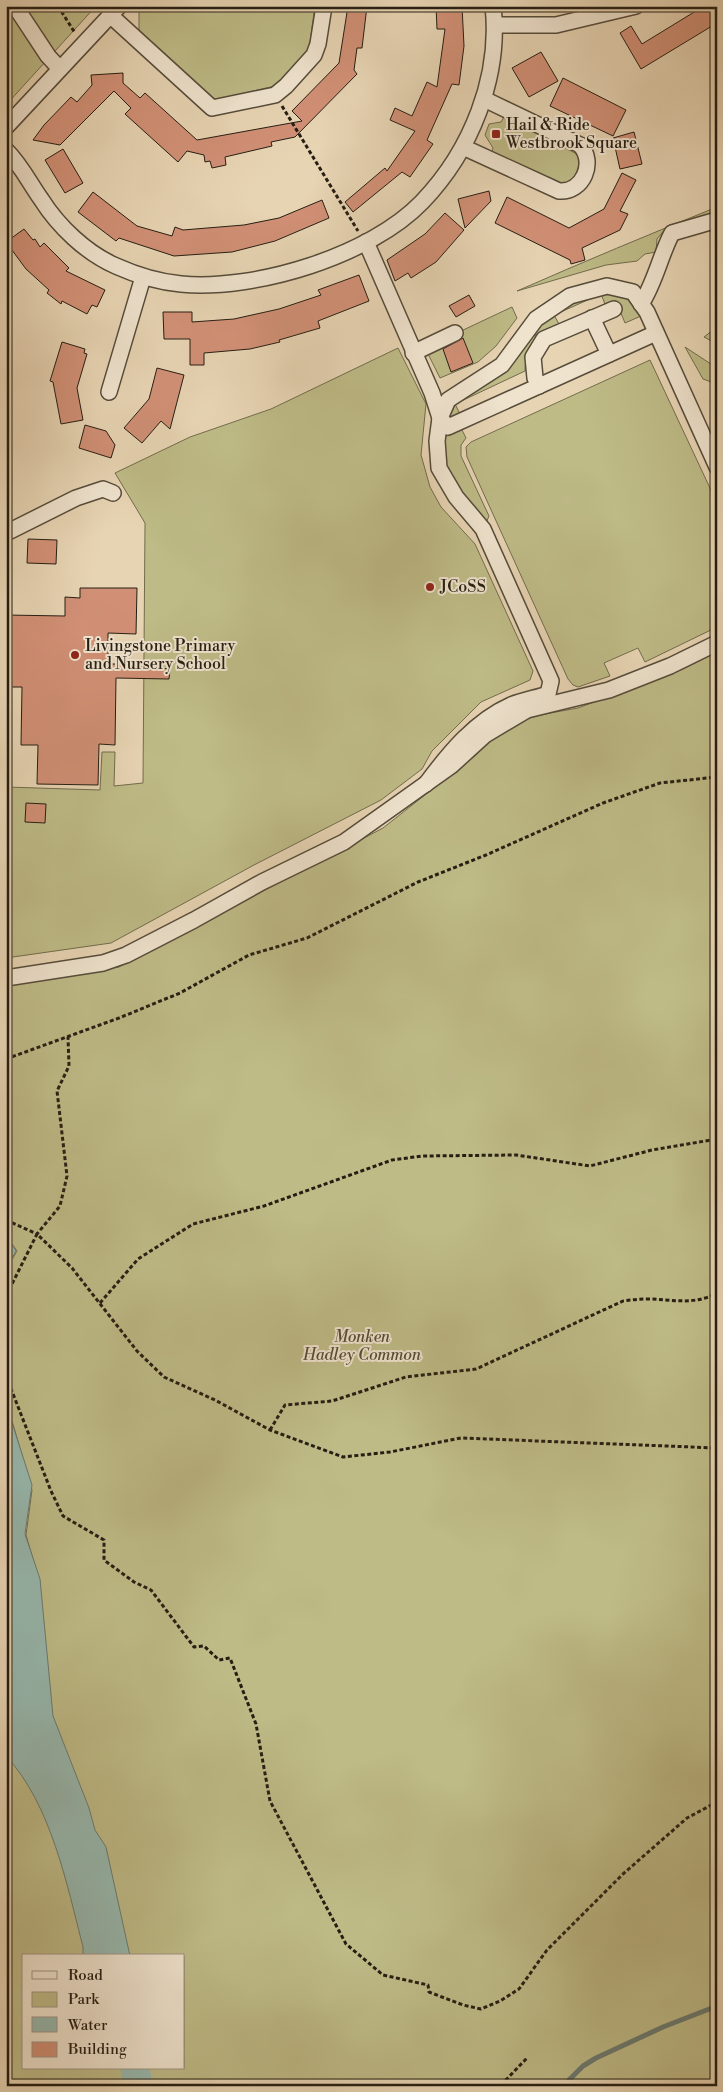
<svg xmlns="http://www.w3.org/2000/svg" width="723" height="2092" font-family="'Libre Bodoni',serif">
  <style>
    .green { fill: #bebb87; stroke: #726c4d; fill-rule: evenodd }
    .water { fill: #97b8ae; stroke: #6a7a70 }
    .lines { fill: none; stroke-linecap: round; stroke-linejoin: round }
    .stream { stroke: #6a7a70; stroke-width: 5 }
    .river { stroke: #97b8ae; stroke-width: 29 }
    .building { fill: #d19076; stroke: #261e13 }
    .minor-casing { stroke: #564c3b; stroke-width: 18 }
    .path { stroke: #261e13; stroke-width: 3; stroke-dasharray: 4 2.5; stroke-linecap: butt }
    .minor { stroke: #efe3ce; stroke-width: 15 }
    .poi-dot { fill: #8f2418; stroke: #efe3ce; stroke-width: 2 }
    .labels { text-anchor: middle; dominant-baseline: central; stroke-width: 4; stroke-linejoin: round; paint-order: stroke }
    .poi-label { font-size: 16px; fill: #261e13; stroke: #efe3ce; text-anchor: start }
    .park-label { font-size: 16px; font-style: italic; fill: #544d36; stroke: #efe3ce }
  </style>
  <rect width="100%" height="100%" fill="#e7d4b3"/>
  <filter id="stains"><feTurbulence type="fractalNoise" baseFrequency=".004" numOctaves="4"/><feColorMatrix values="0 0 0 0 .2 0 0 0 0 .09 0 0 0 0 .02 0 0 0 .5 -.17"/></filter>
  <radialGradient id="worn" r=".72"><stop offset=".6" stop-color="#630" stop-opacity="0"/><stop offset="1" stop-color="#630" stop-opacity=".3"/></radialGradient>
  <g class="green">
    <polygon points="6,6 96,6 6,105"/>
    <polygon points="139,6 315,6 309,50 275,86 214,100 139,31"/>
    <path d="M 504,117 L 577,154 C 583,162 576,178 568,184 L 563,184 L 492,152 L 493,148 L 485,135 L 489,124 L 501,122 Z"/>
    <path d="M 717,207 L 717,213 L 667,227 L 657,239 L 656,252 L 645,254 L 637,261 L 606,265 L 517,291 C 583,262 650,234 717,207 Z"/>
    <path d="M 615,293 L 635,303 L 641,316 L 625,323 L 616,301 L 605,304 L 601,294 L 554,315 L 559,324 L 535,335 L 536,340 C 528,349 525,359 525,371 L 455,404 L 460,414 L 446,420 L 450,406 L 462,395 L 491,382 L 508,369 L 539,325 L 569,302 L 585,296 Z"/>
    <polygon points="512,307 517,318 496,346 478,362 440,378 425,348"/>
    <polygon points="717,327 717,344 704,337"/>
    <polygon points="685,347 717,368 717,384 703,379"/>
    <polygon points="398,348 426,404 421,455 430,487 441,507 475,544 533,671 530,680 481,702 432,751 422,769 381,800 254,865 111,943 6,958 6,787 100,790 102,752 115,752 114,786 143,783 145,523 115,473 190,437 271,409"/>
    <polygon points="650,360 717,503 717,627 645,662 638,648 604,663 610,676 578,687 573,685 568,679 467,457 466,447 471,442"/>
    <polygon points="460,426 466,438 461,445 461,456 489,516 486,523 458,491 443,467 443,440 454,429"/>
    <path d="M 717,652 L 717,2086 L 6,2086 L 6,1618 L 39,1580 L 26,1535 L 32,1490 L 6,1400 L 6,1270 L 17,1251 L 6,1235 L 6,985 L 119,967 L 383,828 L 477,754 L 496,735 L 512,724 L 539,715 L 578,708 L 683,669 ZM 24,1956 L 184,1956 L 184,2068 L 24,2068 Z"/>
  </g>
  <g class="water">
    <polygon points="6,1235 16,1251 6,1269"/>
    <path d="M 6,1404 L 32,1485 L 25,1534 L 40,1579 L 53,1716 L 89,1808 L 95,1830 L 106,1847 L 130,1956 L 83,1956 L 83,1947 C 67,1885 51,1804 6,1756 Z"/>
  </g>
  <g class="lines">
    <polyline class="stream" points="569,2080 583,2066 596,2058 663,2027 717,2006"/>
    <polyline class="river" points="135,2068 138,2086"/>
  </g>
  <g class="building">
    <polygon points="348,6 367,6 362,48 357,48 354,70 357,74 295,137 271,142 272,146 225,157 226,165 212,168 210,161 205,162 204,155 187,151 178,162 125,114 131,108 114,91 60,145 33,140 44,125 71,97 77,102 92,85 91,75 123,73 123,83 140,98 145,93 197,140 302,121 292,111 339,63"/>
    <polygon points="436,6 462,6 464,46 459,85 452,84 427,140 433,144 410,177 402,172 353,212 345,202 385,168 387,171 415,131 390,120 395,108 412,116 427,82 437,87 445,29 437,29"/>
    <polygon points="704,6 717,6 717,23 641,69 620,33 631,26 642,44"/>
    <polygon points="541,52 558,81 529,97 512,68"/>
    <polygon points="563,78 626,110 613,136 550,106"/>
    <polygon points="634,132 642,164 620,169 613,138"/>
    <polygon points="63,149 83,183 65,193 45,160"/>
    <polygon points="622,173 636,180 620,211 628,214 620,230 582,248 585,260 571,264 570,260 495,223 507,197 569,228 604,209"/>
    <polygon points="489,191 491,201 465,228 458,199"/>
    <polygon points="93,192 137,226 172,236 175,227 183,230 244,225 279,218 322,200 329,218 275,241 232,252 174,256 119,238 116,241 78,212"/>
    <polygon points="445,213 464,230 436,262 411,278 408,273 395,281 387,260 425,234"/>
    <polygon points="24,229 33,240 35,239 40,247 44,243 69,268 66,271 105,290 97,307 92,305 87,314 62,301 61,304 47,293 49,290 26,269 6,242"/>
    <polygon points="359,275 369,301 318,321 320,328 279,340 280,342 250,349 204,353 204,365 190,365 190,339 164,339 163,312 192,312 192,322 234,319 279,309 321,295 318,290"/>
    <polygon points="469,295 475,306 456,317 449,306"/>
    <polygon points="463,338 473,363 451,372 443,349"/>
    <polygon points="62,342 85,349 84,353 87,354 77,388 83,420 61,424 53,382 50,381"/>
    <polygon points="157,368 184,375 170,429 161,421 142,443 124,428 149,399"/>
    <polygon points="85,425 106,431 115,445 111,458 79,448"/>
    <polygon points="28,539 57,540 56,564 27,563"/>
    <polygon points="80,588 137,588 136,634 108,633 108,664 136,664 136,666 170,669 169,679 116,678 115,745 99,744 98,785 37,784 38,745 21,745 22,687 6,687 6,615 65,616 65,597 80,598"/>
    <polygon points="26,803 46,804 45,823 25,822"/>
  </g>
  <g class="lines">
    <defs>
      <g id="minor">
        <polyline points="15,6 48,56 60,69"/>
        <polyline points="110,15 212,108 275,95 286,86 314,55 318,44 324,6"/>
        <polyline points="495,25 556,25 636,6"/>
        <polyline points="6,127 119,6"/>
        <path d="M 463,147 L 559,191 C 583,193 596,162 580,145 L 484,99"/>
        <path d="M 6,150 C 21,165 29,182 41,199 C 58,226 86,253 116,266 C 136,275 159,282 181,284 C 255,291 370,256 422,202 C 471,151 501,77 493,6"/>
        <polyline points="366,242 432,393 440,418 448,427 656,333"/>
        <path d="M 641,304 C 655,283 660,256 672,233 L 717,220"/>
        <polyline points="592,318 609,354"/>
        <polyline points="413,353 455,333"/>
        <polyline points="539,386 535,378 533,357 544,339 614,309"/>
        <polyline points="109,392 143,277"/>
        <polyline points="6,533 76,498 103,489 113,493"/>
        <path d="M 426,784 C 449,753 475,721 511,705 C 523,700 536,698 548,694 L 551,681 L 483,529 L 456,497 L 439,468 L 437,441 L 440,418 L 448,400 L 502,365 L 536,319 L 570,296 L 607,286 L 633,292 L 647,312 L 717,467"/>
        <polyline points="6,978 103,963 126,955 194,920 262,882 344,842 451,766 485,735 527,710 609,690 670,666 717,643"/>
      </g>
    </defs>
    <use href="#minor" class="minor-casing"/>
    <g class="path">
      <polyline points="58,6 75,33"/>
      <polyline points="282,106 358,231"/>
      <polyline points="6,1059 119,1018 180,993 249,955 307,938 418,882 486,855 603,803 660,783 717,777"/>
      <polyline points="6,1220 37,1234 60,1206 67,1176 57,1091 69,1066 68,1037"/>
      <polyline points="6,1302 9,1290 37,1234 72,1268 137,1351 164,1377 215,1400 270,1430 343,1457 390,1452 461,1438 717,1448"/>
      <polyline points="100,1303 138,1259 193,1224 264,1206 392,1160 422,1156 516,1155 590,1166 652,1150 717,1139"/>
      <polyline points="6,1376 51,1491 63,1516 104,1540 104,1560 134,1582 151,1590 194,1647 204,1646 219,1660 230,1658 256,1724 270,1801 346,1944 383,1975 428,1985 429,1992 463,2005 481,2009 500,2001 519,1989 547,1950 623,1874 687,1818 717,1802"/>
      <path d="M 270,1430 L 285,1405 L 332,1401 L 406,1377 L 476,1369 L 623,1301 C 631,1300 639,1299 647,1299 C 672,1299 693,1306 717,1293"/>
      <polyline points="6,1943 11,1949"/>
      <polyline points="501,2085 527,2058"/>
    </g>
    <use href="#minor" class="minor"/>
  </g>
  <g class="poi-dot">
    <rect x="491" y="129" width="10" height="10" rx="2.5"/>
    <circle cx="430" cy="587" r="5"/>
    <circle cx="75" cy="655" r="5"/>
  </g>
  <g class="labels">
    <g class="poi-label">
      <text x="506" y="125">Hail &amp; Ride<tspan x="506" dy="18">Westbrook Square</tspan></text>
      <text x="440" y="587">JCoSS</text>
      <text x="85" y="646">Livingstone Primary<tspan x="85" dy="18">and Nursery School</tspan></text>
    </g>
    <g class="park-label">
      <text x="362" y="1337">Monken<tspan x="362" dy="18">Hadley Common</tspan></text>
    </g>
  </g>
  <rect width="723" height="2092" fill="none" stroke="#e7d4b3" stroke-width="25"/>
  <rect x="8" y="8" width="708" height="2077" fill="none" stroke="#261e13" stroke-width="2.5"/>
  <rect x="12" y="12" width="698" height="2067" fill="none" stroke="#261e13"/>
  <rect x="22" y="1954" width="162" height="115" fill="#efe3ce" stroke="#9f9483"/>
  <rect x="32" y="1971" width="25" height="8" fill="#efe3ce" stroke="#9f9483"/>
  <text x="68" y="1980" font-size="15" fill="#261e13">Road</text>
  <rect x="32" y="1992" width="25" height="15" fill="#bebb87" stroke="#9f9483"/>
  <text x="68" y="2004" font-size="15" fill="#261e13">Park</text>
  <rect x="32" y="2017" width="25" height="15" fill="#97b8ae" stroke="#9f9483"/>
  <text x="68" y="2030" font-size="15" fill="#261e13">Water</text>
  <rect x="32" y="2042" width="25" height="15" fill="#d19076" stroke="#9f9483"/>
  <text x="68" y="2054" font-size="15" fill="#261e13">Building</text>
  <rect width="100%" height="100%" filter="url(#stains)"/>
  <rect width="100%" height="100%" fill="url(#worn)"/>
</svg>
